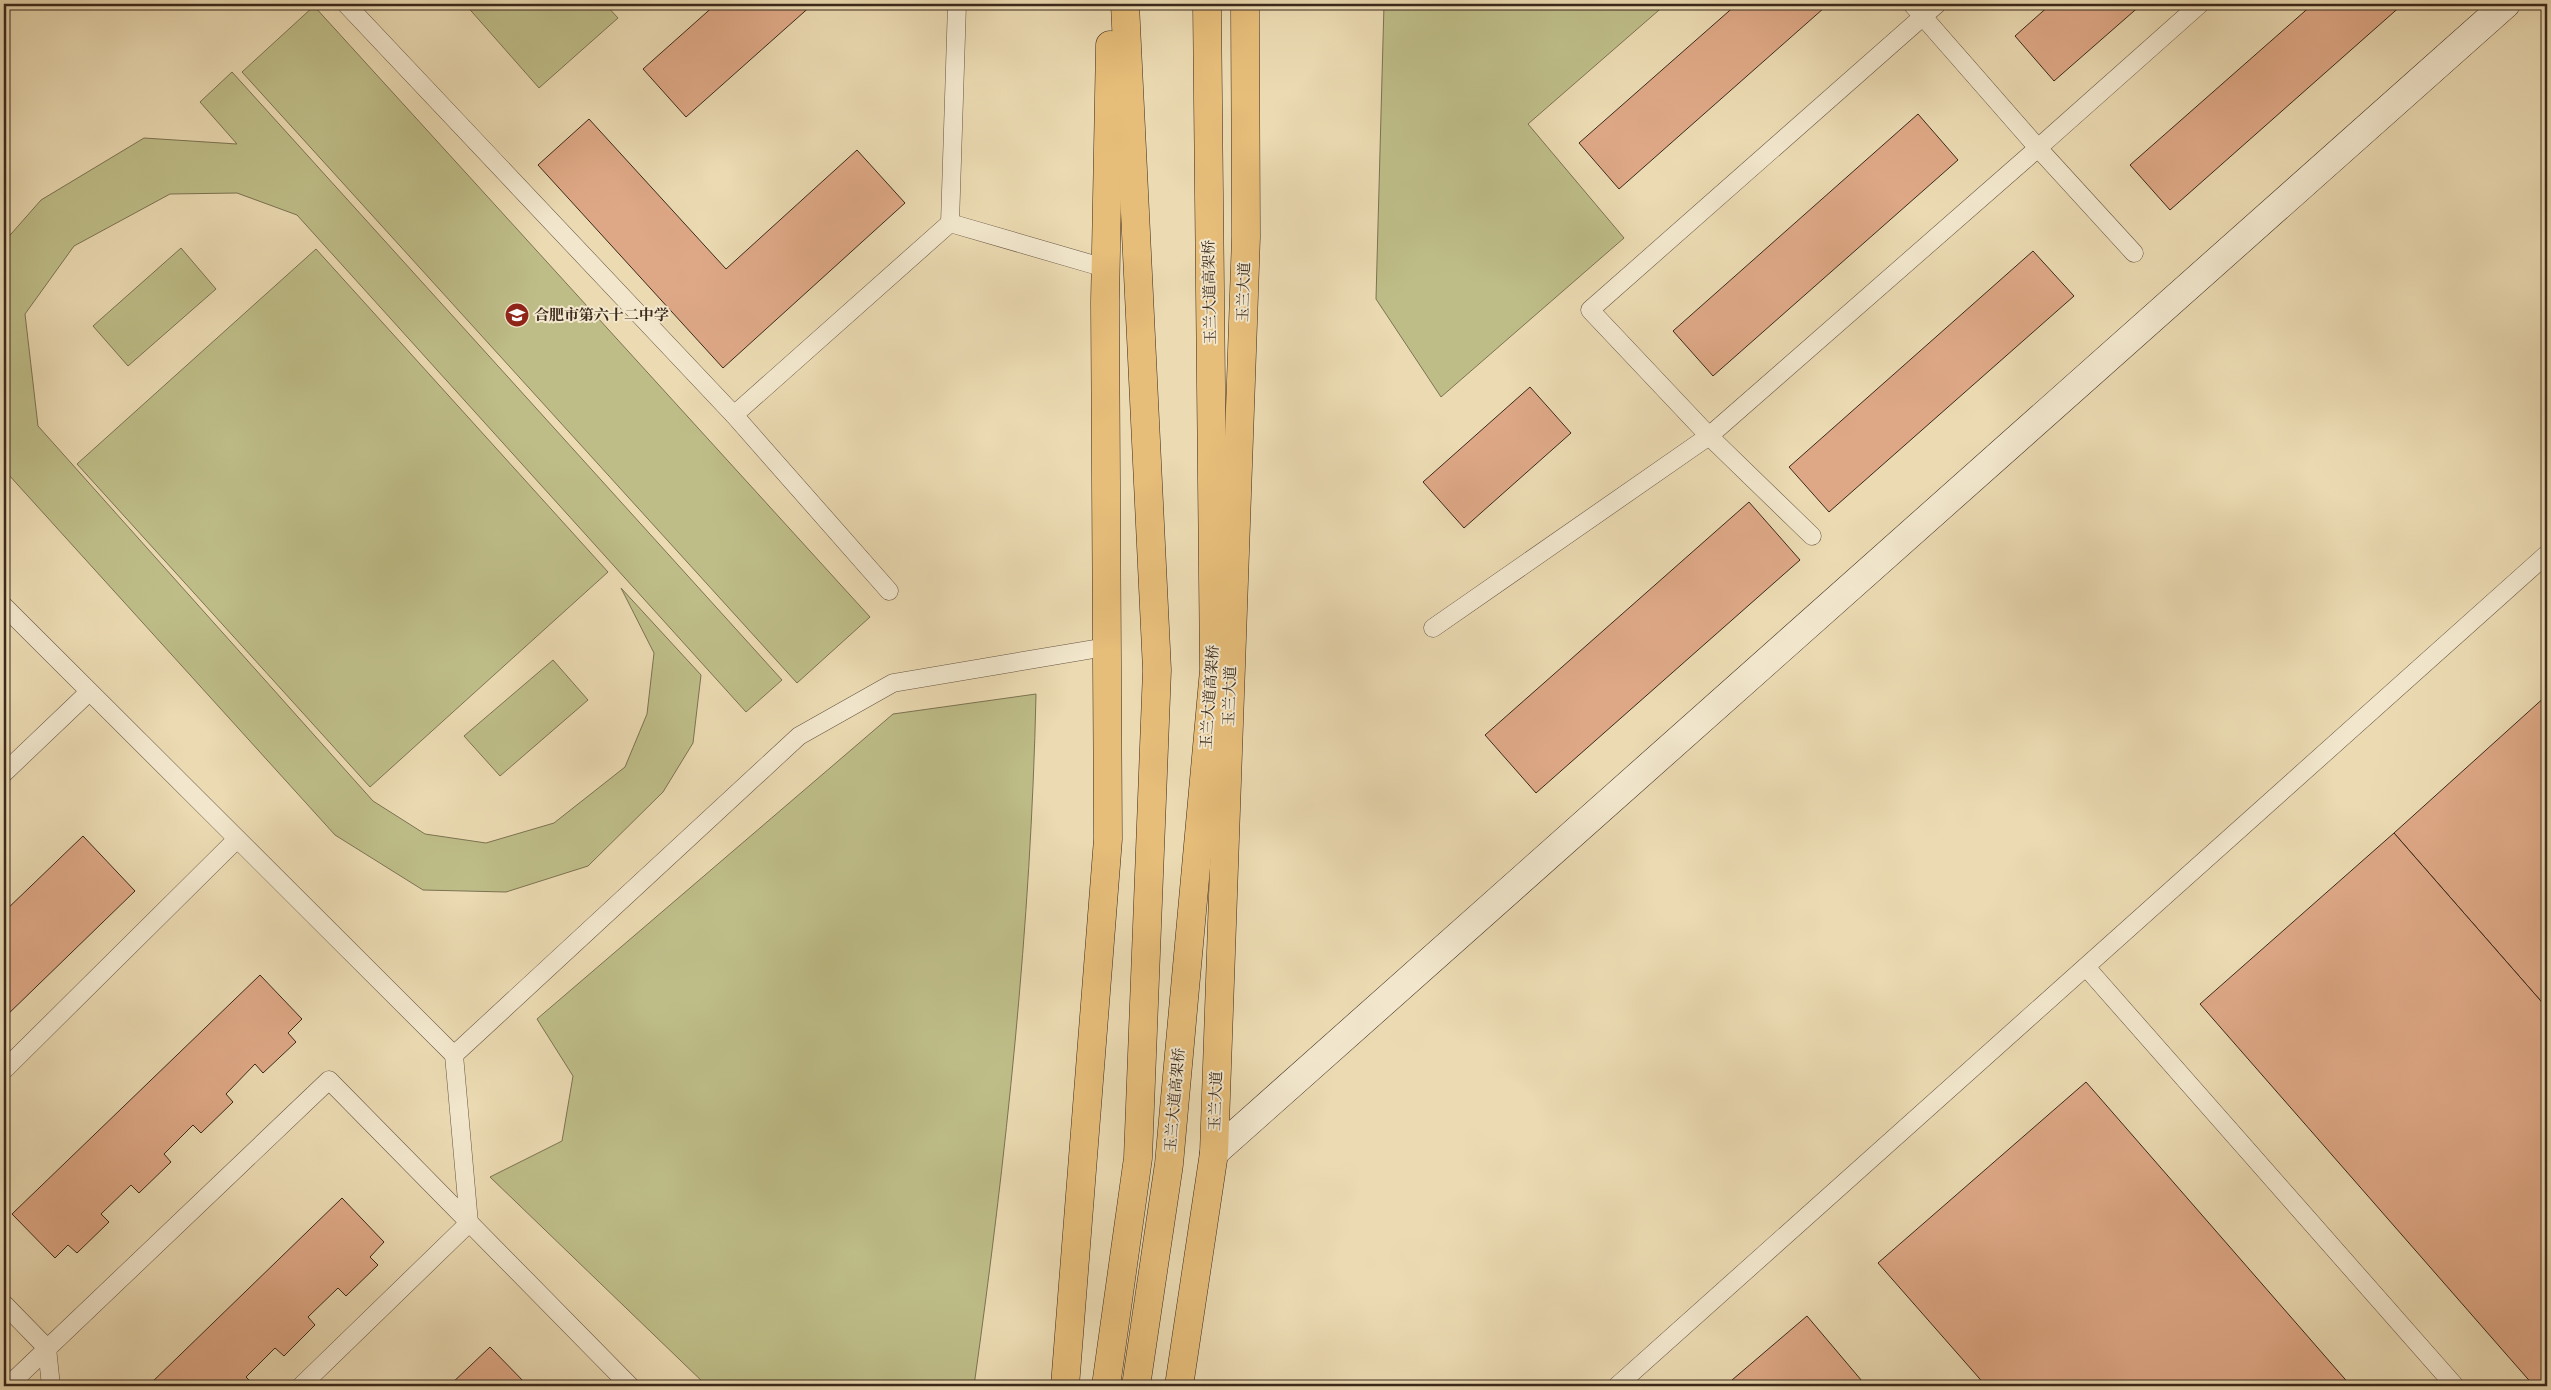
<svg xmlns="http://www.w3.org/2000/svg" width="2551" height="1390" font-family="'IM FELL DW Pica','Noto Serif SC',serif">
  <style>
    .green { fill: #bebd88; stroke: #7c7352 }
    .building { fill: #dea886; stroke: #3b291b }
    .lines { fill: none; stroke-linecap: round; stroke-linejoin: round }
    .lane-casing { stroke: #675541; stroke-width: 19 }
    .secondary-casing { stroke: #3b291b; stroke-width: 29 }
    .primary-casing { stroke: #3b291b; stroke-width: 29 }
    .lane { stroke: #f2e7cd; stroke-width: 18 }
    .secondary { stroke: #f2e7cd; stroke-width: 28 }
    .primary { stroke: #e6bd79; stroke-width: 28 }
    .labels { text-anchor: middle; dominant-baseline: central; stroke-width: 4; stroke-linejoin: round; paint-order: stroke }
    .street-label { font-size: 15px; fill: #3b291b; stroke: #f2e7cd }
    .poi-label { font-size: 15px; font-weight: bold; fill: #3b291b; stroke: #f2e7cd; text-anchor: start }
  </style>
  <rect width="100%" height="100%" fill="#ebdab2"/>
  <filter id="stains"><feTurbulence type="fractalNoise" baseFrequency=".004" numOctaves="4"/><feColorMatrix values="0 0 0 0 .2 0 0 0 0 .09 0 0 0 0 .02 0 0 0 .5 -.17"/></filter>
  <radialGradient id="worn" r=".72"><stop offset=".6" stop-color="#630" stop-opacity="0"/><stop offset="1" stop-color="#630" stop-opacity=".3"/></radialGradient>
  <g class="green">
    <polygon points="465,4 605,4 618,18 539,88"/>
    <polygon points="1384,4 1666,4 1528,124 1624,238 1441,397 1376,299"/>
    <polygon points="314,6 870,617 797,683 242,72"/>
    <polygon points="232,72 782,680 746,712 297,215 237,193 170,194 74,246 25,314 38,426 373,801 425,834 486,843 554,823 625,767 647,714 654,653 621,588 701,675 693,743 663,792 588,866 506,892 423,890 335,835 8,474 4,462 4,242 41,200 144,138 237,144 200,102"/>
    <polygon points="181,248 216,289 128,366 93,326"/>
    <polygon points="316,249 608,572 370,787 77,464"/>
    <polygon points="553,660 588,700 500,776 464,736"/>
    <path d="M 1036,694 C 1031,926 1006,1157 974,1386 L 707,1386 L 490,1177 L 562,1141 L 573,1076 L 537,1019 L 893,714 Z"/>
  </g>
  <g class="building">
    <polygon points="716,4 813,4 686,117 643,69"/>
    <polygon points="1737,4 1821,4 1824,8 1619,189 1579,143"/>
    <polygon points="2051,4 2142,4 2054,81 2015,36"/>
    <polygon points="2313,4 2403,4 2170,210 2130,165"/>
    <polygon points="1918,114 1958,160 1713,376 1673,331"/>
    <polygon points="589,119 726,269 857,150 905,203 723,368 538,165"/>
    <polygon points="2033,251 2074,296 1829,512 1789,467"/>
    <polygon points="1530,387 1571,433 1464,528 1423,482"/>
    <polygon points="1749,502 1800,560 1536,793 1485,735"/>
    <polygon points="2547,695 2547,1008 2394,833"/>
    <polygon points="2394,833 2547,1008 2547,1386 2534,1386 2200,1004"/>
    <polygon points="83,836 135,891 4,1018 4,912"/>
    <polygon points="260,975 302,1019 288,1033 296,1042 263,1073 255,1064 226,1094 233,1102 201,1133 193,1125 164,1154 171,1162 139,1193 131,1185 101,1214 109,1222 77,1253 68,1245 55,1258 12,1214"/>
    <polygon points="2086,1082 2351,1386 1986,1386 1878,1263"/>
    <polygon points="342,1198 384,1242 370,1257 378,1265 346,1296 338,1288 308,1317 315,1325 284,1356 275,1348 246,1377 254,1385 148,1386"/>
    <polygon points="1807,1316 1862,1381 1856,1386 1725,1386"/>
    <polygon points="490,1347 528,1386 449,1386"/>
  </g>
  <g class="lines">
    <defs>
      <g id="lane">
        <polyline points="346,4 734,415"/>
        <polyline points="1912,4 2038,148 2200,4"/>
        <polyline points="950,223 957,4"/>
        <polyline points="1812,536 1709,436 1590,310 1937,4"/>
        <polyline points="889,591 734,415 950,223 1105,268"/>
        <polyline points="4,606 454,1055 799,736 893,683 1106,647"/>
        <polyline points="1433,628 1709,436 2038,148 2134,253"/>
        <polyline points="4,773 89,692"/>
        <polyline points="2086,967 2455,1386"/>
        <polyline points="4,1070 237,839"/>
        <polyline points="4,1304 47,1348 51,1386"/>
        <polyline points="8,1386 329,1080 630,1386"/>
        <polyline points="301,1386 469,1223 454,1055"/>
        <polyline points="1617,1386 2547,554"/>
      </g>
      <polyline id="secondary" points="1214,1153 2506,4"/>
      <g id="primary">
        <polyline points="1065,1386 1108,839 1105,302 1110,45"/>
        <polyline points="1106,1386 1138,1158 1157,670 1125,4"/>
        <polyline points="1136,1386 1169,1164 1214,670 1207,4"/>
        <polyline points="1179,1386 1214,1153 1246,237 1245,4"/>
      </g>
    </defs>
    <use href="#lane" class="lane-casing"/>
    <use href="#secondary" class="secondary-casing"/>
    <use href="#primary" class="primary-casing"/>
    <use href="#lane" class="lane"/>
    <use href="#secondary" class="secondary"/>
    <use href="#primary" class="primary"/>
  </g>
  <defs>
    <symbol id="school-disc" viewBox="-11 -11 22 22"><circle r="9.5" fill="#8f2418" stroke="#f2e7cd"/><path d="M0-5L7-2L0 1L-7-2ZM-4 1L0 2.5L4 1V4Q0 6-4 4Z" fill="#fff"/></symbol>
  </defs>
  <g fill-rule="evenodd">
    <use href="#school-disc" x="503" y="301" width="28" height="28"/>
  </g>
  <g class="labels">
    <g class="street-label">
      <text transform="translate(1210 292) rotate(-91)">玉兰大道高架桥</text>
      <text transform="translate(1244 292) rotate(-88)">玉兰大道</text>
      <text transform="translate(1230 696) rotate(-88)">玉兰大道</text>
      <text transform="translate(1210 697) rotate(-86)">玉兰大道高架桥</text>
      <text transform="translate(1175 1100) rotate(-85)">玉兰大道高架桥</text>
      <text transform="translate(1216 1101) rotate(-88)">玉兰大道</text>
    </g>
    <g class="poi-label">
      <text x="534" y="315">合肥市第六十二中学</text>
    </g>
  </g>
  <rect width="2551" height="1390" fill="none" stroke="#ebdab2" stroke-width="20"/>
  <rect x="5" y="5" width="2541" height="1380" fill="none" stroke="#3b291b" stroke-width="2.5"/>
  <rect x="10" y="10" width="2531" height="1370" fill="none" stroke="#3b291b"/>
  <rect width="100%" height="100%" filter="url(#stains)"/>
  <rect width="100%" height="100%" fill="url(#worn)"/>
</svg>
